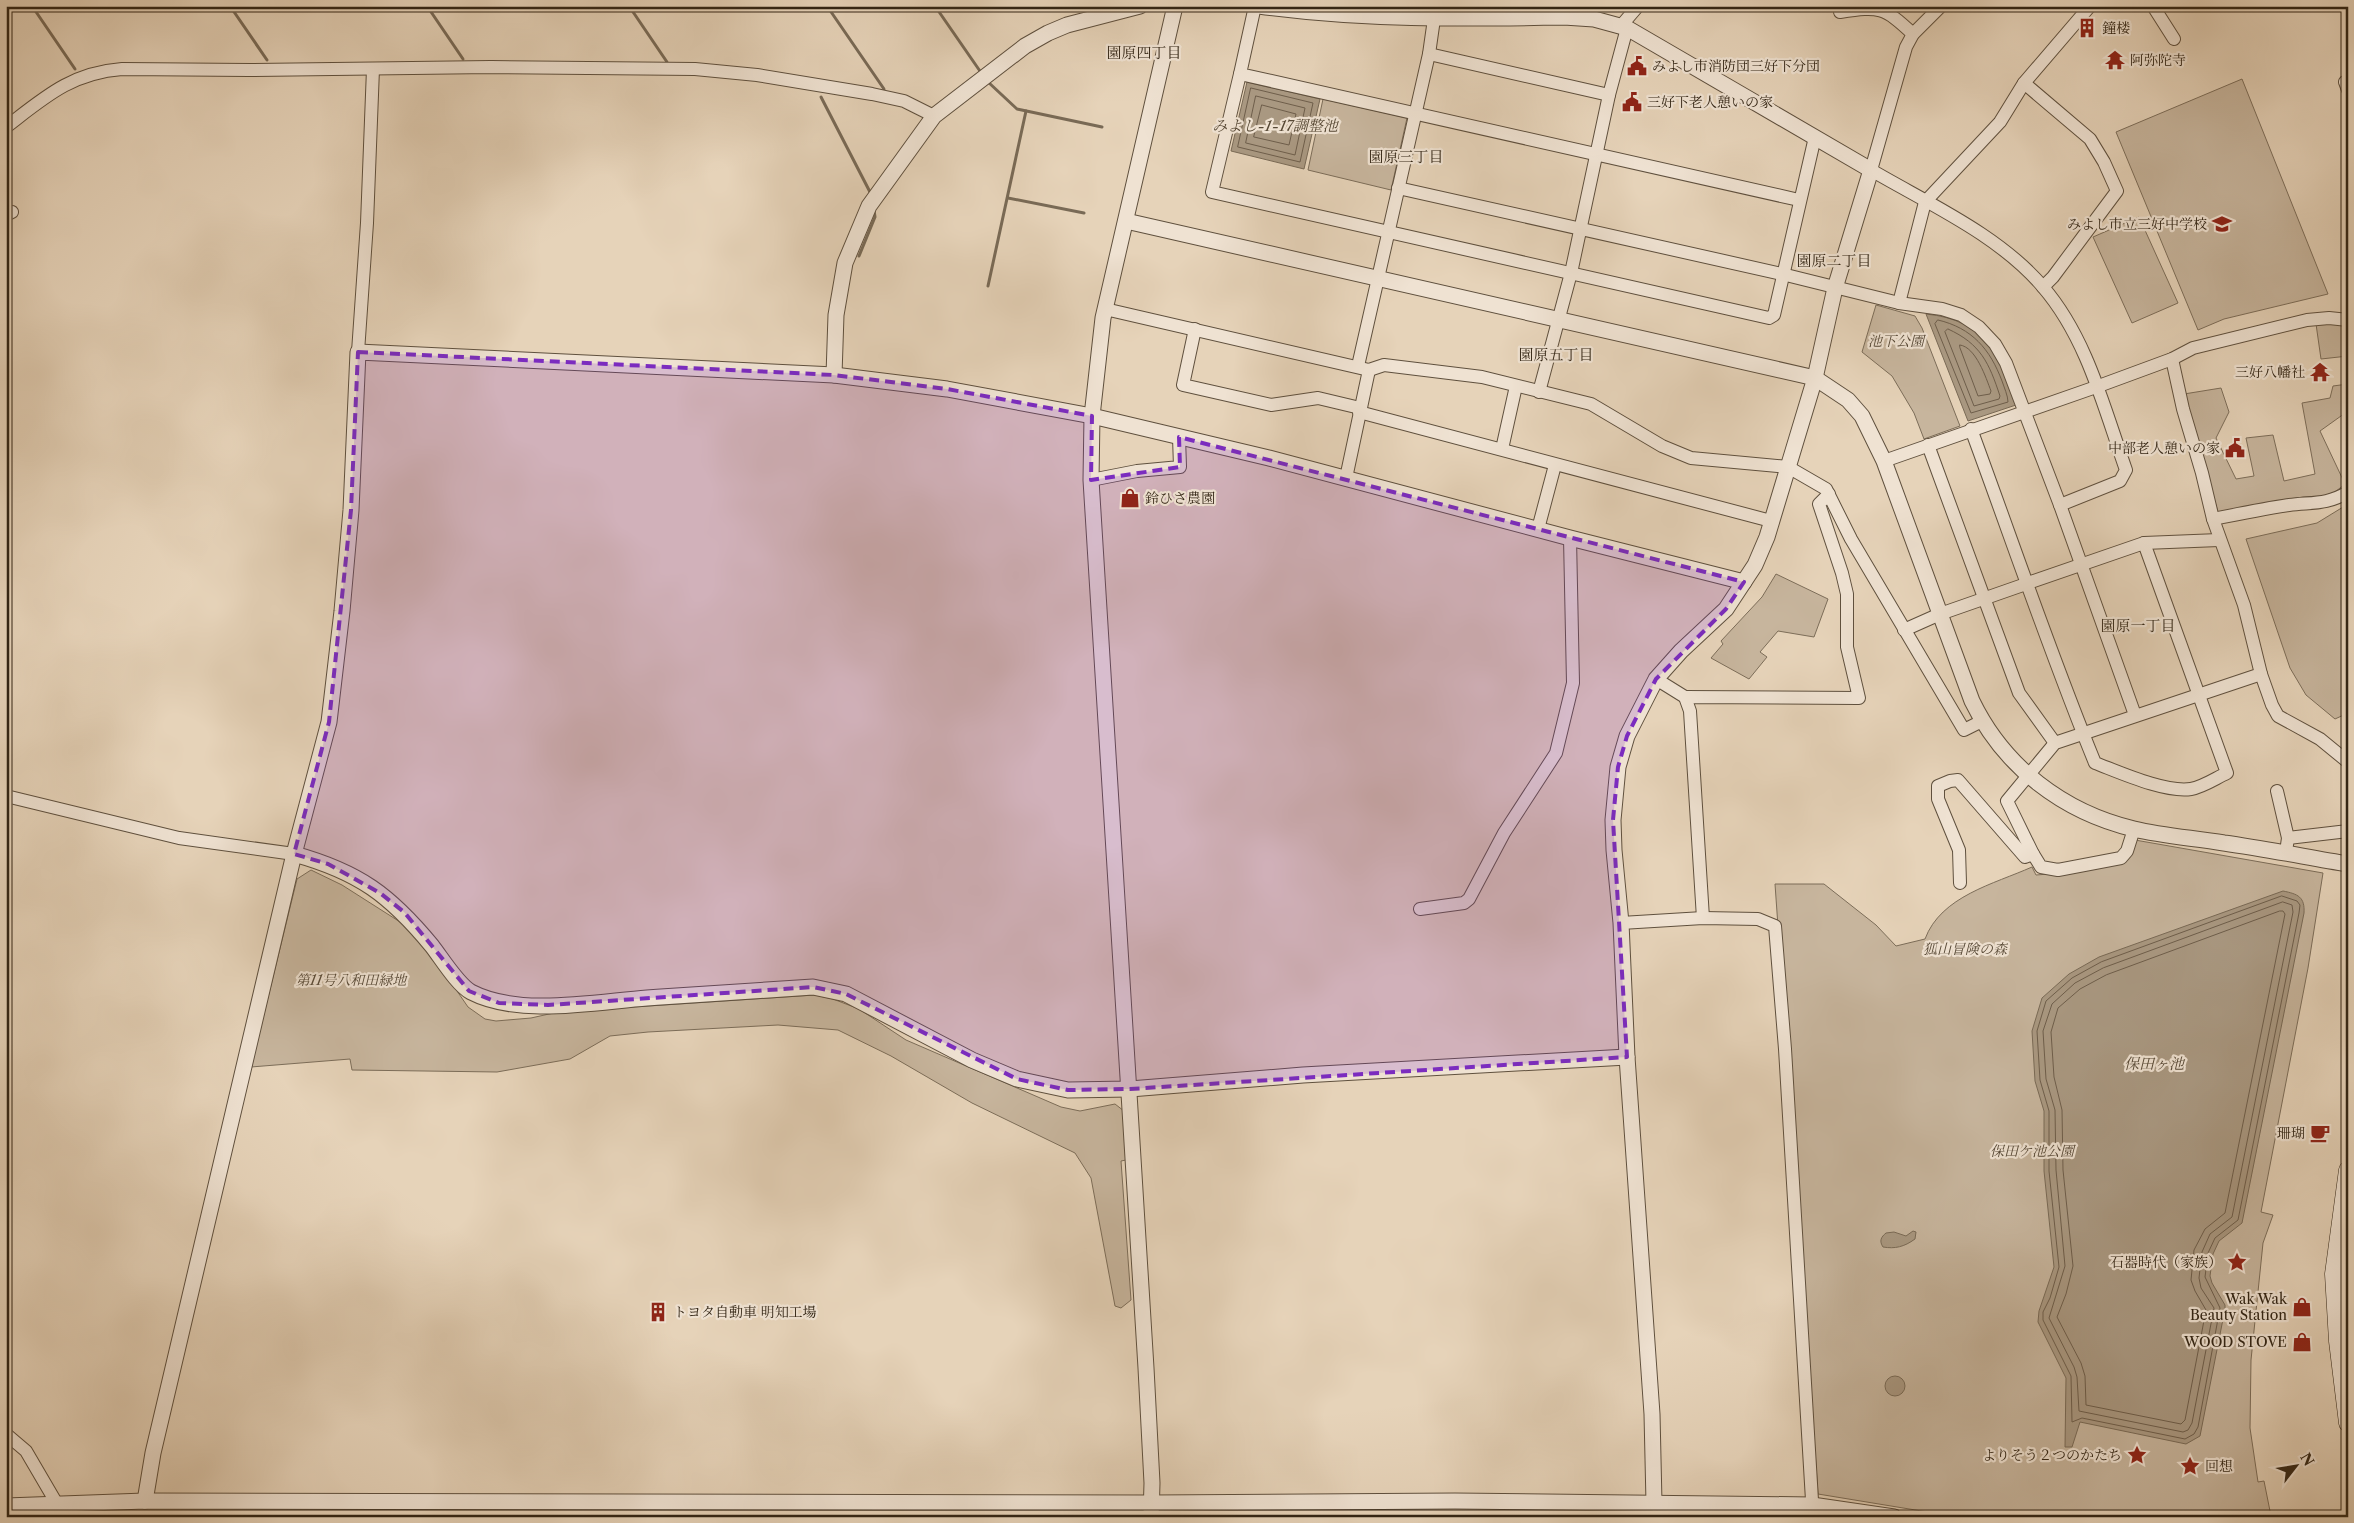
<svg xmlns="http://www.w3.org/2000/svg" width="2354" height="1523" font-family="'Libre Caslon Text','Noto Serif JP',serif">
  <style>
    .green { fill: #c7b59d; stroke: #7c6d59 }
    .water { fill: #a99881; stroke: #796a56 }
    .lines { fill: none; stroke-linecap: round; stroke-linejoin: round }
    .shore { stroke: #6e5e4b; stroke-width: 1 }
    .stream { stroke: #796a56; stroke-width: 3 }
    .minor-casing { stroke: #5f503e; stroke-width: 14 }
    .tertiary-casing { stroke: #5f503e; stroke-width: 17 }
    .secondary-casing { stroke: #322515; stroke-width: 19 }
    .minor { stroke: #efe2d2; stroke-width: 12 }
    .tertiary { stroke: #efe2d2; stroke-width: 15 }
    .secondary { stroke: #efe2d2; stroke-width: 18 }
    .marked { fill: #7b2cbf; fill-opacity: 0.2; stroke: #7b2cbf; stroke-width: 4; stroke-dasharray: 10 6; stroke-linejoin: round }
    .labels { text-anchor: middle; dominant-baseline: central; stroke-width: 4.5; stroke-linejoin: round; paint-order: stroke }
    .poi-label { font-size: 14px; fill: #322515; stroke: #efe2d2; text-anchor: end }
    .park-label { font-size: 14px; font-style: italic; fill: #574937; stroke: #efe2d2 }
    .neighbourhood-label { font-size: 15px; fill: #322515; stroke: #efe2d2 }
    .water-label { font-size: 15px; font-style: italic; fill: #564835; stroke: #efe2d2 }
  </style>
  <rect width="100%" height="100%" fill="#e6d3b9"/>
  <filter id="stains"><feTurbulence type="fractalNoise" baseFrequency=".004" numOctaves="4"/><feColorMatrix values="0 0 0 0 .2 0 0 0 0 .09 0 0 0 0 .02 0 0 0 .5 -.17"/></filter>
  <radialGradient id="worn" r=".72"><stop offset=".6" stop-color="#630" stop-opacity="0"/><stop offset="1" stop-color="#630" stop-opacity=".3"/></radialGradient>
  <g class="green">
    <polygon points="2242,79 2328,294 2224,319 2198,330 2116,132"/>
    <polygon points="1323,99 1407,118 1391,190 1308,170"/>
    <polygon points="2139,217 2178,303 2132,323 2093,237"/>
    <polygon points="1876,305 1915,316 1922,328 1960,426 1924,439 1914,413 1892,376 1862,352"/>
    <polygon points="2316,324 2348,324 2348,356 2321,359"/>
    <polygon points="2348,384 2348,411 2320,431 2345,484 2335,492 2323,496 2303,497 2218,512 2184,394 2221,388 2229,412 2216,438 2236,479 2254,476 2246,438 2273,435 2284,481 2315,474 2302,403 2330,398 2333,386"/>
    <polygon points="2348,504 2348,713 2335,719 2306,695 2290,668 2246,539 2317,523"/>
    <polygon points="1776,574 1828,599 1814,637 1778,631 1760,652 1767,657 1749,679 1711,658 1723,644 1721,641 1762,597"/>
    <path d="M 2135,840 L 2323,873 L 2308,968 L 2261,1212 L 2273,1215 L 2263,1243 L 2251,1360 L 2250,1428 L 2258,1482 L 2264,1481 L 2271,1516 L 2283,1514 L 2285,1517 L 1958,1517 L 1818,1494 L 1775,884 L 1824,884 L 1876,925 L 1896,946 L 1925,939 C 1941,896 1994,884 2032,867 L 2036,875 L 2062,873 L 2122,863 Z"/>
    <polygon points="311,870 342,885 408,927 424,943 468,1007 485,1019 496,1021 531,1018 558,1012 815,995 833,999 859,1009 906,1040 1061,1107 1080,1111 1115,1104 1124,1111 1126,1160 1121,1161 1131,1300 1121,1308 1115,1306 1091,1178 1075,1153 972,1103 891,1056 838,1030 778,1025 648,1032 610,1036 570,1059 497,1072 352,1070 350,1059 251,1067 297,879"/>
  </g>
  <g class="water">
    <polygon points="1247,82 1320,99 1304,169 1231,151"/>
    <path d="M 1926,314 C 1986,320 1998,355 2016,405 L 1968,421 Z"/>
    <path d="M 2283,891 C 2298,894 2305,897 2304,913 L 2242,1223 L 2219,1241 L 2213,1254 L 2210,1276 L 2212,1283 L 2225,1305 L 2225,1309 L 2200,1436 L 2186,1444 L 2080,1422 L 2072,1447 L 2065,1447 L 2066,1378 L 2038,1322 L 2039,1311 L 2054,1267 L 2044,1171 L 2044,1111 L 2035,1081 L 2032,1031 L 2042,998 L 2069,974 L 2099,957 Z"/>
    <path d="M 1913,1231 L 1916,1232 L 1915,1239 C 1904,1247 1895,1249 1883,1247 C 1879,1241 1881,1237 1886,1233 L 1894,1232 L 1906,1236 Z"/>
    <circle cx="1895" cy="1386" r="10"/>
  </g>
  <g class="lines">
    <g class="shore">
      <polygon points="1251,88 1313,103 1300,162 1238,147"/>
      <polygon points="1256,96 1305,108 1295,155 1246,143"/>
      <polygon points="1262,105 1296,114 1289,145 1254,137"/>
      <path d="M 1938,320 C 1972,328 1990,349 2002,381 C 2004,387 2008,396 2008,402 L 1971,413 L 1935,324 Z"/>
      <path d="M 1948,329 C 1981,344 1989,363 2000,396 L 1999,399 L 1974,406 L 1945,332 Z"/>
      <path d="M 1960,345 C 1976,347 1986,378 1991,391 L 1990,394 L 1978,396 L 1960,348 Z"/>
      <polygon points="2282,896 2297,901 2300,905 2299,913 2238,1220 2215,1238 2208,1253 2205,1277 2220,1308 2198,1427 2194,1434 2185,1439 2082,1418 2072,1422 2071,1376 2043,1320 2043,1312 2050,1298 2059,1267 2049,1171 2049,1111 2040,1080 2037,1031 2046,1001 2072,978 2101,962"/>
      <polygon points="2283,902 2292,905 2293,912 2232,1217 2210,1234 2202,1252 2199,1278 2201,1288 2214,1308 2192,1423 2188,1430 2183,1432 2079,1411 2077,1377 2074,1367 2049,1318 2065,1266 2056,1170 2055,1110 2046,1079 2043,1031 2052,1004 2075,983 2103,968"/>
      <polygon points="2280,911 2283,911 2285,914 2225,1213 2205,1229 2194,1250 2191,1280 2195,1291 2206,1310 2185,1420 2181,1424 2086,1405 2085,1376 2081,1363 2057,1317 2066,1294 2073,1266 2063,1170 2062,1110 2054,1077 2051,1032 2058,1008 2080,989 2106,975"/>
    </g>
    <g class="stream">
      <polyline points="32,6 75,69"/>
      <polyline points="230,6 267,60"/>
      <polyline points="427,6 463,59"/>
      <polyline points="629,6 667,62"/>
      <polyline points="827,6 884,89"/>
      <polyline points="935,6 982,74"/>
      <polyline points="987,81 1017,109 1102,127"/>
      <polyline points="821,97 871,194"/>
      <polyline points="1008,198 1084,213"/>
      <polyline points="859,256 875,217 874,210"/>
      <polyline points="988,286 1026,111"/>
    </g>
    <defs>
      <g id="minor">
        <polyline points="1255,6 1240,74 1799,200"/>
        <path d="M 1941,6 L 1913,34 L 1906,47 L 1871,170 C 1929,204 1999,235 2043,287 C 2087,338 2104,408 2126,470 L 2120,481 L 2060,505"/>
        <polyline points="2153,6 2174,39"/>
        <path d="M 1840,12 C 1880,6 1884,7 1913,34"/>
        <polyline points="1620,27 1638,6"/>
        <polyline points="1429,54 1609,95"/>
        <polyline points="1240,74 1212,192 1769,318 1774,315 1815,137"/>
        <polyline points="2348,81 2345,82 2348,90"/>
        <polyline points="2024,83 2090,139 2104,162 2117,191 2053,277 2043,287"/>
        <path d="M 6,127 C 45,97 71,73 122,69 L 250,70 L 491,67 L 695,69 L 757,75 L 872,94 L 904,101 L 934,116"/>
        <polyline points="1398,188 1782,274 1899,303 1942,309 1961,315 1979,327 1995,344 2006,363 2060,505 2135,715"/>
        <polyline points="6,215 12,212"/>
        <polyline points="1899,303 1925,202 2000,122 2024,83 2090,6"/>
        <polyline points="1105,309 1369,370 1384,365 1482,377 1591,404 1662,446 1691,458 1788,467 1826,489 1851,539 1964,730 1982,721"/>
        <polyline points="1195,329 1183,385 1271,405 1318,398 1360,408"/>
        <polyline points="358,352 367,223 373,69"/>
        <polyline points="2172,359 2183,409 2202,473 2213,519 2244,605 2261,674 2272,705 2278,716 2320,739 2348,762"/>
        <polyline points="1358,366 1429,54 1434,19"/>
        <polyline points="1539,392 1571,273 1609,95 1627,28"/>
        <polyline points="1359,412 1771,521"/>
        <polyline points="1928,445 2019,693 2055,743"/>
        <polyline points="1502,449 1516,386"/>
        <polyline points="1884,461 2096,387 2172,359 2193,348 2307,320 2329,318 2348,320"/>
        <polyline points="1346,478 1369,370"/>
        <polyline points="1091,480 1137,471 1180,467 1179,437"/>
        <path d="M 2213,519 C 2238,514 2263,509 2289,505 C 2312,502 2327,505 2348,492"/>
        <polyline points="1538,529 1555,465"/>
        <polyline points="2144,543 2219,540"/>
        <path d="M 1904,630 L 1940,614 L 2023,585 L 2028,583 L 2144,543 L 2227,773 C 2216,778 2203,787 2191,789 C 2165,793 2119,772 2095,763 C 2050,653 2012,540 1971,429"/>
        <polyline points="1656,679 1685,697"/>
        <polyline points="2277,791 2288,838 2286,852"/>
        <polyline points="6,796 179,838 294,854"/>
        <polyline points="2288,838 2348,831"/>
        <polyline points="2033,854 2007,801 2055,743 2261,674"/>
        <polyline points="1960,883 1959,850 1938,799 1938,786 1950,781 1958,780 2025,857 2033,854 2041,867 2058,870 2121,858 2127,851 2134,829"/>
        <polyline points="1420,909 1464,903 1469,899 1504,833 1556,753 1573,683 1570,538"/>
        <polyline points="1703,918 1690,711 1685,697 1859,698 1847,647 1847,594 1842,573 1819,504 1829,494"/>
        <polyline points="1621,923 1703,918 1758,919 1775,926 1785,1049 1813,1517"/>
        <polyline points="6,1434 26,1451 57,1504"/>
      </g>
      <g id="tertiary">
        <path d="M 1259,6 C 1361,20 1462,19 1564,17 L 1594,19 L 1627,28 L 1871,170 L 1835,288 L 1815,378 L 1767,537 L 1755,565 L 1726,609 L 1681,651 L 1656,679 L 1627,736 L 1618,767 L 1613,820 L 1614,850 L 1621,923 L 1627,1057 L 1652,1414 L 1654,1503"/>
        <path d="M 1126,221 L 1815,378 L 1848,400 L 1862,416 L 1884,461 L 1972,701 C 2004,767 2063,812 2134,829 C 2163,836 2194,838 2224,843 C 2266,849 2306,857 2348,864"/>
        <polyline points="834,375 836,315 845,263 869,206 934,116 1025,46 1048,33 1067,25 1140,6"/>
        <path d="M 294,854 C 359,872 390,895 432,946 C 442,959 458,985 471,992 C 519,1017 595,1002 647,998 C 702,994 757,991 813,987 L 846,994 L 972,1060 L 1017,1079 L 1068,1090 L 1130,1089 L 1303,1075 L 1627,1057"/>
        <polyline points="145,1501 153,1453 294,854 329,722 342,611 351,510 358,352 834,375 947,389 1092,416 1269,458 1570,538 1744,582"/>
        <polyline points="6,1506 145,1501 1152,1503 1455,1501 1812,1505 1894,1517"/>
        <polyline points="1151,1517 1152,1483 1146,1368 1091,480 1092,416 1103,318 1175,6"/>
      </g>
      <polyline id="secondary" points="2348,1170 2334,1274 2338,1341 2348,1423"/>
    </defs>
    <use href="#minor" class="minor-casing"/>
    <use href="#tertiary" class="tertiary-casing"/>
    <use href="#secondary" class="secondary-casing"/>
    <use href="#minor" class="minor"/>
    <use href="#tertiary" class="tertiary"/>
    <use href="#secondary" class="secondary"/>
  </g>
  <path class="marked" d="M 358,352 L 834,375 L 947,389 L 1092,416 L 1091,480 L 1180,467 L 1179,437 L 1744,582 L 1726,609 L 1656,679 L 1627,736 L 1618,767 L 1613,820 L 1627,1057 L 1130,1089 L 1068,1090 L 1017,1079 L 846,994 L 813,987 L 548,1005 L 499,1003 L 469,991 L 404,912 L 380,893 L 328,864 L 294,854 L 329,722 L 351,510 Z"/>
  <defs>
    <symbol id="building-bare" viewBox="-9 -9 18 18"><path d="M-4-6H4V6H1V3H-1V6H-4ZM-2.5-4.3h1.7v1.8h-1.7ZM.8-4.3h1.7v1.8H.8ZM-2.5-1h1.7V.8h-1.7ZM.8-1h1.7V.8H.8Z" fill="#8f2418" stroke="#efe2d2" stroke-width="2.5" paint-order="stroke"/></symbol>
    <symbol id="temple-bare" viewBox="-9 -9 18 18"><path d="M0-6L5-2H3V0L6.5 2.5H4V6H1.5V3h-3V6H-4V2.5H-6.5L-3 0V-2H-5Z" fill="#8f2418" stroke="#efe2d2" stroke-width="2.5" paint-order="stroke"/></symbol>
    <symbol id="civic-bare" viewBox="-9 -9 18 18"><path d="M-.6-6.5H3V-4.5H.6V-3L4-1V1h2V6H-6V1h2V-1L-.6-3ZM-1.2 2.5V6h2.4V2.5Z" fill="#8f2418" stroke="#efe2d2" stroke-width="2.5" paint-order="stroke"/></symbol>
    <symbol id="school-bare" viewBox="-9 -9 18 18"><path d="M0-5L7-2L0 1L-7-2ZM-4 1L0 2.5L4 1V4Q0 6-4 4Z" fill="#8f2418" stroke="#efe2d2" stroke-width="2.5" paint-order="stroke"/></symbol>
    <symbol id="shop-bare" viewBox="-9 -9 18 18"><path d="M-5-2.5h2.3a2.7 3.5 0 0 1 5.4 0H5L5.5 6h-11ZM-1.5-2.5h3a1.5 2.3 0 0 0-3 0Z" fill="#8f2418" stroke="#efe2d2" stroke-width="2.5" paint-order="stroke"/></symbol>
    <symbol id="cafe-bare" viewBox="-9 -9 18 18"><path d="M-5.5-4.5H6V0H3Q3 3.5 0 3.5H-2.5Q-5.5 3.5-5.5 0ZM3-3.2v2h1.7v-2ZM-6 4.5H4V6H-6Z" fill="#8f2418" stroke="#efe2d2" stroke-width="2.5" paint-order="stroke"/></symbol>
    <symbol id="sight-bare" viewBox="-9 -9 18 18"><path d="M0-6L1.8-2.2L6-1.7L2.9 1.2L3.7 5.4L0 3.3L-3.7 5.4L-2.9 1.2L-6-1.7L-1.8-2.2Z" fill="#8f2418" stroke="#efe2d2" stroke-width="2.5" paint-order="stroke"/></symbol>
  </defs>
  <g fill-rule="evenodd">
    <use href="#building-bare" x="2073" y="14" width="28" height="28"/>
    <use href="#temple-bare" x="2101" y="46" width="28" height="28"/>
    <use href="#civic-bare" x="1623" y="52" width="28" height="28"/>
    <use href="#civic-bare" x="1618" y="88" width="28" height="28"/>
    <use href="#school-bare" x="2208" y="210" width="28" height="28"/>
    <use href="#temple-bare" x="2306" y="358" width="28" height="28"/>
    <use href="#civic-bare" x="2221" y="434" width="28" height="28"/>
    <use href="#shop-bare" x="1116" y="484" width="28" height="28"/>
    <use href="#cafe-bare" x="2306" y="1119" width="28" height="28"/>
    <use href="#sight-bare" x="2223" y="1248" width="28" height="28"/>
    <use href="#shop-bare" x="2288" y="1293" width="28" height="28"/>
    <use href="#building-bare" x="644" y="1298" width="28" height="28"/>
    <use href="#shop-bare" x="2288" y="1328" width="28" height="28"/>
    <use href="#sight-bare" x="2123" y="1441" width="28" height="28"/>
    <use href="#sight-bare" x="2176" y="1452" width="28" height="28"/>
  </g>
  <g class="labels">
    <g class="poi-label">
      <text x="2102" y="28" text-anchor="start">鐘楼</text>
      <text x="2130" y="60" text-anchor="start">阿弥陀寺</text>
      <text x="1652" y="66" text-anchor="start">みよし市消防団三好下分団</text>
      <text x="1647" y="102" text-anchor="start">三好下老人憩いの家</text>
      <text x="2207" y="224">みよし市立三好中学校</text>
      <text x="2305" y="372">三好八幡社</text>
      <text x="2220" y="448">中部老人憩いの家</text>
      <text x="1145" y="498" text-anchor="start">鈴ひさ農園</text>
      <text x="2305" y="1133">珊瑚</text>
      <text x="2222" y="1262">石器時代（家族）</text>
      <text x="2287" y="1299">Wak Wak<tspan x="2287" dy="16">Beauty Station</tspan></text>
      <text x="673" y="1312" text-anchor="start">トヨタ自動車 明知工場</text>
      <text x="2287" y="1342">WOOD STOVE</text>
      <text x="2122" y="1455">よりそう２つのかたち</text>
      <text x="2205" y="1466" text-anchor="start">回想</text>
    </g>
    <g class="park-label">
      <text x="1896" y="341">池下公園</text>
      <text x="1965" y="949">狐山冒険の森</text>
      <text x="351" y="980">第11号八和田緑地</text>
      <text x="2032" y="1151">保田ケ池公園</text>
    </g>
    <g class="neighbourhood-label">
      <text x="1144" y="52">園原四丁目</text>
      <text x="1406" y="156">園原三丁目</text>
      <text x="1834" y="260">園原二丁目</text>
      <text x="1556" y="354">園原五丁目</text>
      <text x="2138" y="625">園原一丁目</text>
    </g>
    <g class="water-label">
      <text x="1275" y="125">みよし-1-17調整池</text>
      <text x="2154" y="1063">保田ヶ池</text>
    </g>
  </g>
  <rect width="2354" height="1523" fill="none" stroke="#e6d3b9" stroke-width="25"/>
  <rect x="8" y="8" width="2339" height="1508" fill="none" stroke="#322515" stroke-width="2.5"/>
  <rect x="12" y="12" width="2329" height="1498" fill="none" stroke="#322515"/>
  <g transform="translate(2296 1466) rotate(59)" stroke="#efe2d2" stroke-width="4" paint-order="stroke">
  <path d="M0-4L9 19L0 12L-9 19Z" fill="#322515"/>
  <text y="-8" font-size="14" font-weight="bold" text-anchor="middle" fill="#322515">N</text>
  </g>
  <rect width="100%" height="100%" filter="url(#stains)"/>
  <rect width="100%" height="100%" fill="url(#worn)"/>
</svg>
